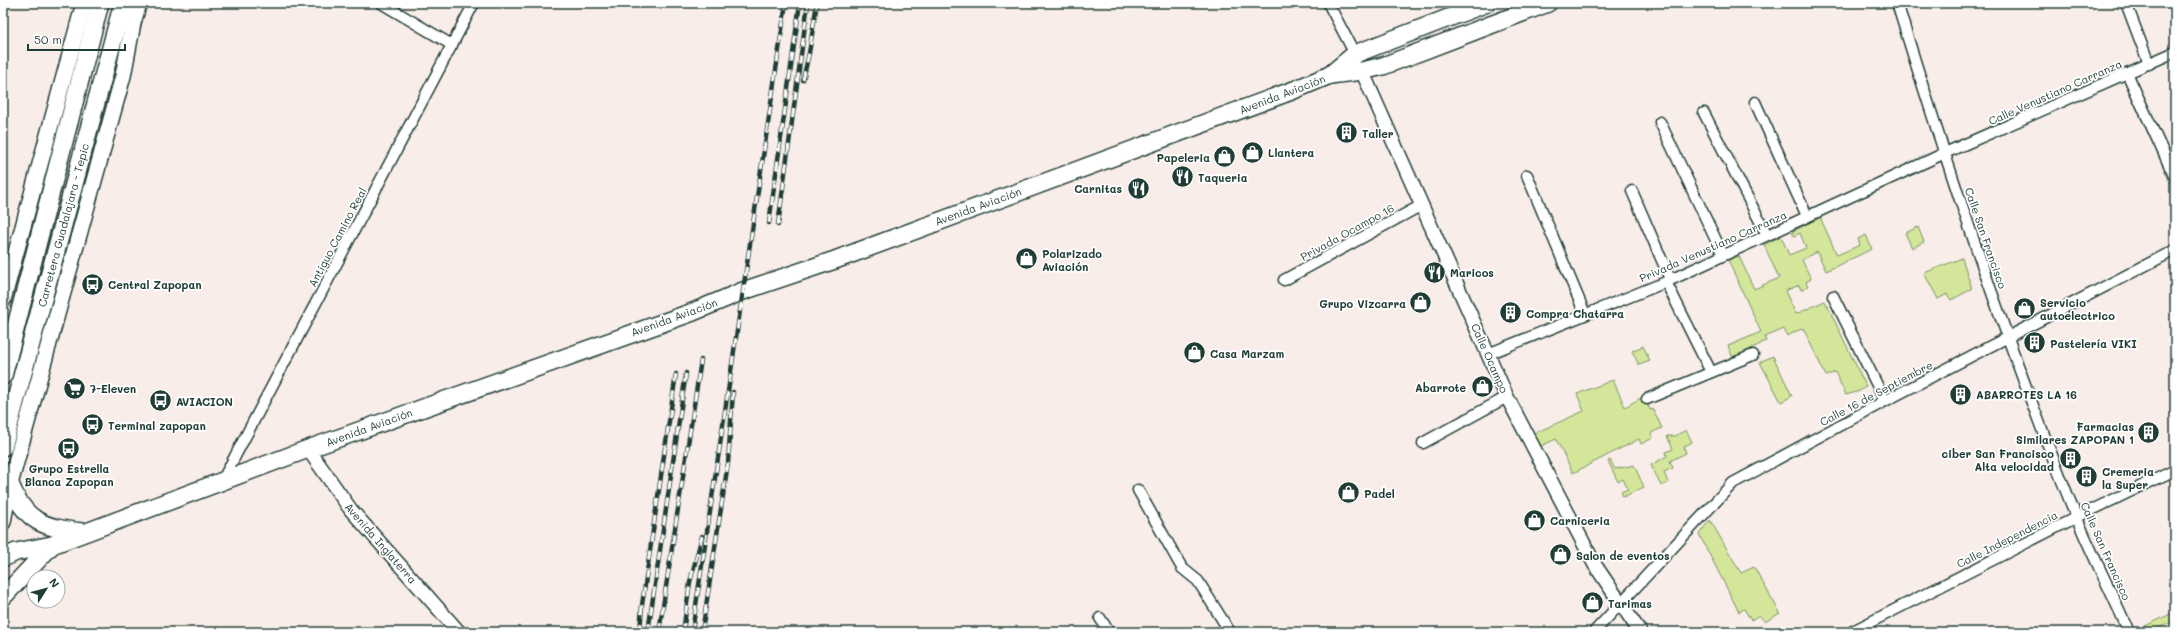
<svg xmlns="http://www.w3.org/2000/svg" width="2178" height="635" font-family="Mali,sans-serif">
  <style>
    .green { fill: #d3e69a; stroke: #799267 }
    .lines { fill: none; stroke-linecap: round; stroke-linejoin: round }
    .minor-casing { stroke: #1f3d34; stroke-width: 13 }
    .tertiary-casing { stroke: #1f3d34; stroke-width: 16 }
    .secondary-casing { stroke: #1f3d34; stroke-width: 18 }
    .primary-casing { stroke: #1f3d34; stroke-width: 20 }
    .trunk-casing { stroke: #1f3d34; stroke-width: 20 }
    .minor { stroke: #fff; stroke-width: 10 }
    .tertiary { stroke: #fff; stroke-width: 13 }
    .secondary { stroke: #fff; stroke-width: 15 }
    .primary { stroke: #fff; stroke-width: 17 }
    .trunk { stroke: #fff; stroke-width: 17 }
    .rail-casing { stroke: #1f3d34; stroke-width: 4.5 }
    .rail { stroke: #fff; stroke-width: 3; stroke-dasharray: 9; stroke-linecap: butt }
    .labels { text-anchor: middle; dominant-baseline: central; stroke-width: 3.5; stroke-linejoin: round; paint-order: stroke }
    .street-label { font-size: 11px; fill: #1f3d34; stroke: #fff }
    .poi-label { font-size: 11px; font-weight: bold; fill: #1f3d34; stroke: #fff; text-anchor: start }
  </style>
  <rect width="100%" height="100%" fill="#f8ede8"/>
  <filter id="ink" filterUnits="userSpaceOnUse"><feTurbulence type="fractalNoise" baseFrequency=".025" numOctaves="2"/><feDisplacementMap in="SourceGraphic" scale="8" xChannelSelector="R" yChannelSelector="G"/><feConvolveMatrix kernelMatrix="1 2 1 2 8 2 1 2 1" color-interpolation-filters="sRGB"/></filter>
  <g filter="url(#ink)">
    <g class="green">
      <polygon points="1820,217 1837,255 1860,245 1858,239 1866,235 1872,249 1826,271 1817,252 1802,260 1811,279 1806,282 1808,286 1801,290 1799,285 1785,291 1796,314 1825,301 1866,386 1860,391 1846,395 1835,372 1826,376 1803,328 1787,336 1784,329 1765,337 1766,341 1733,358 1728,346 1761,332 1728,260 1739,256 1754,289 1779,278 1764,245 1781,236 1789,255 1806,248 1800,233 1794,236 1792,232"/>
      <polygon points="1918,227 1924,242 1912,248 1905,233"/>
      <polygon points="1962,258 1972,289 1951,300 1947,294 1938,299 1924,273"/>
      <polygon points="1643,346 1650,361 1639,365 1632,351"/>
      <polygon points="1773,356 1792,396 1781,402 1760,362"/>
      <polygon points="1613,380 1625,407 1644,396 1650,410 1653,409 1662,428 1651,433 1653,438 1641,444 1639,439 1573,473 1556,439 1541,446 1533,434 1584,411 1577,394"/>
      <polygon points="1686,430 1692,442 1684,447 1686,453 1670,461 1673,468 1664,472 1668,483 1661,486 1651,465 1667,456 1666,452 1673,449 1667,436 1675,436"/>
      <polygon points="1610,460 1615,469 1634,465 1644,487 1623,497 1621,492 1628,489 1623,479 1618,482 1608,461"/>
      <polygon points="1710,520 1741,573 1754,567 1780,613 1765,622 1759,615 1751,620 1744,609 1739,612 1699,534"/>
      <polygon points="2175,612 2175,621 2148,632 2145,626"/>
    </g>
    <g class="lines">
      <defs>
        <g id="minor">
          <polyline points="381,3 452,45"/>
          <polyline points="1328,3 1357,58"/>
          <path d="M 1897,3 C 1950,176 2008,348 2076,516 C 2092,555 2112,593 2129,632"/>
          <polyline points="2126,3 2149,64"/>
          <polyline points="2127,73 2175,178"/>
          <polyline points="1755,102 1807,216"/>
          <polyline points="1704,113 1767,235"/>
          <polyline points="1660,122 1723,255"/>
          <polyline points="1527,175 1585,314"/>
          <polyline points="1632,191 1670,279"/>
          <polyline points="1284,280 1422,205"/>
          <polyline points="1666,282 1711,372"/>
          <polyline points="1833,296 1885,401"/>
          <polyline points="1488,354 1666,282 1945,153 2175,52"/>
          <polyline points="1647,399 1753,355"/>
          <polyline points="1423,443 1507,397"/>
          <polyline points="222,481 474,3"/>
          <polyline points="1138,490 1182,568 1198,581 1230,632"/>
          <polyline points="1100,618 1109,632"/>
          <polyline points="1594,632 1733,483 1885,401 2175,250"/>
          <polyline points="1851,632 2073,519 2175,470"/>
        </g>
        <g id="tertiary">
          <polyline points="1362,71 1507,397 1595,565 1640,632"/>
          <polyline points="308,449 351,510 459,632"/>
        </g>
        <g id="secondary">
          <polyline points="3,300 84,3"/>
          <polyline points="3,522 10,484 123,76 133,23 139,3"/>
        </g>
        <g id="primary">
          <polyline points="1330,75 1355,54 1487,3"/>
          <path d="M 10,484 C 26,523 43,527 82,532"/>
          <polyline points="3,558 16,552 52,545 308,449 693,312 743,291 835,260 1294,90 1330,75 1362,71 1383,66 1548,3"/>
          <polyline points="3,597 52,545"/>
        </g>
        <g id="trunk">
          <polyline points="3,376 100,3"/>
          <polyline points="3,447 123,3"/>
        </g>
      </defs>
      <use href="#minor" class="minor-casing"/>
      <use href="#tertiary" class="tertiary-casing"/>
      <use href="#secondary" class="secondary-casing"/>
      <use href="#primary" class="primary-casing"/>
      <use href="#trunk" class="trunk-casing"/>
      <use href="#minor" class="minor"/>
      <use href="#tertiary" class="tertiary"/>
      <use href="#secondary" class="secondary"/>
      <use href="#primary" class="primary"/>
      <use href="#trunk" class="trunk"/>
      <defs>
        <g id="rail">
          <polyline points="803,80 809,53 817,3"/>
          <polyline points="769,223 800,3"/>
          <polyline points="778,225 808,3"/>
          <polyline points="640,632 642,605 676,374"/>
          <polyline points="648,632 686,373"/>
          <polyline points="659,632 701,360"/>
          <polyline points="683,632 690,582 702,536"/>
          <polyline points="692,632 786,3"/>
          <polyline points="702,632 728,463 733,392"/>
        </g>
      </defs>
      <use href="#rail" class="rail-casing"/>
      <use href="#rail" class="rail"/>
    </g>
  </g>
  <defs>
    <symbol id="building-disc" viewBox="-11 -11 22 22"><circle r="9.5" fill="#1f3d34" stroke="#fff"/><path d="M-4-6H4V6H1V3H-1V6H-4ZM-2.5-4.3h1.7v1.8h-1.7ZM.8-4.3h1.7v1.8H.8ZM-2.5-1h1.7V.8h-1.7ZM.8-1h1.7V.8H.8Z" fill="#fff"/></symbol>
    <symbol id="shop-disc" viewBox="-11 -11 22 22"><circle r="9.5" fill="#1f3d34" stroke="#fff"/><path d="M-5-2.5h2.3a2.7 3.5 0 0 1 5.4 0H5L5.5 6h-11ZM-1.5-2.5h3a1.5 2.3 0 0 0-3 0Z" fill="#fff"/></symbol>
    <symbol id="restaurant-disc" viewBox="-11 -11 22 22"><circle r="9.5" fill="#1f3d34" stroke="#fff"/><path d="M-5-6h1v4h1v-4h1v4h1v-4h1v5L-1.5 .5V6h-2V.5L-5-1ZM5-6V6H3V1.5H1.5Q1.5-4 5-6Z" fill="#fff"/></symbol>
    <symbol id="bus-disc" viewBox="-11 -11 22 22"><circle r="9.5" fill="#1f3d34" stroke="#fff"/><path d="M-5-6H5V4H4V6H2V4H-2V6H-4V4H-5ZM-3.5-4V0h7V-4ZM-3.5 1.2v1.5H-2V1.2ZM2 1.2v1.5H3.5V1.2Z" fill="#fff"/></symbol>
    <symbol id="supermarket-disc" viewBox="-11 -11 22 22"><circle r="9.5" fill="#1f3d34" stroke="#fff"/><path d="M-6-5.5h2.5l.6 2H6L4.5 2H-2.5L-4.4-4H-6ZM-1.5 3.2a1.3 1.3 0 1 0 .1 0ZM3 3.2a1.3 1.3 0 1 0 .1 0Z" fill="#fff"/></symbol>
  </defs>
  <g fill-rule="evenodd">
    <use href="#building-disc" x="1334" y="120" width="25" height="25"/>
    <use href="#shop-disc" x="1240" y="140" width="25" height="25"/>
    <use href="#shop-disc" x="1212" y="144" width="25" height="25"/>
    <use href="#restaurant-disc" x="1170" y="164" width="25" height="25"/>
    <use href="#restaurant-disc" x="1126" y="176" width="25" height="25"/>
    <use href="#shop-disc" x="1014" y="246" width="25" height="25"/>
    <use href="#restaurant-disc" x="1422" y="260" width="25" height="25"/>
    <use href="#bus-disc" x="80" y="272" width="25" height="25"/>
    <use href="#shop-disc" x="1408" y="290" width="25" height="25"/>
    <use href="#shop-disc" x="2012" y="296" width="25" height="25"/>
    <use href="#building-disc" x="1498" y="300" width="25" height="25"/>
    <use href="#building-disc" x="2022" y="330" width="25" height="25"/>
    <use href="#shop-disc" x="1182" y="340" width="25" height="25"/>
    <use href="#shop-disc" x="1470" y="374" width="25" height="25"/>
    <use href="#supermarket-disc" x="62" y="376" width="25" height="25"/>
    <use href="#building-disc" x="1948" y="382" width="25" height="25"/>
    <use href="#bus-disc" x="148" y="388" width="25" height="25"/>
    <use href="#bus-disc" x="80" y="412" width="25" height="25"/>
    <use href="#building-disc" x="2136" y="420" width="25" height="25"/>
    <use href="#bus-disc" x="56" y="436" width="25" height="25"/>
    <use href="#building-disc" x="2058" y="446" width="25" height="25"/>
    <use href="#building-disc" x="2074" y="464" width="25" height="25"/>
    <use href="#shop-disc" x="1336" y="480" width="25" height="25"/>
    <use href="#shop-disc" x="1522" y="508" width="25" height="25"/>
    <use href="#shop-disc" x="1548" y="542" width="25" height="25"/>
    <use href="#shop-disc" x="1580" y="590" width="25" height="25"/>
  </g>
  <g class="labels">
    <g class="street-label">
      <text transform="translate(2055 92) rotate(-24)">Calle Venustiano Carranza</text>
      <text transform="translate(1282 94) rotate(-21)">Avenida Aviación</text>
      <text transform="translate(978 206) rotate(-20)">Avenida Aviación</text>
      <text transform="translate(63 225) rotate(-75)">Carretera Guadalajara - Tepic</text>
      <text transform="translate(1347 232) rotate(-29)">Privada Ocampo 16</text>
      <text transform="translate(337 237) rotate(-62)">Antiguo Camino Real</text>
      <text transform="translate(1986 238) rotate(71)">Calle San Francisco</text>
      <text transform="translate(1713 246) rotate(-24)">Privada Venustiano Carranza</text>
      <text transform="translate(674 317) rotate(-20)">Avenida Aviación</text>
      <text transform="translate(1490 358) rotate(66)">Calle Ocampo</text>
      <text transform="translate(1876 393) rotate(-28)">Calle 16 de Septiembre</text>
      <text transform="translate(369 427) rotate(-20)">Avenida Aviación</text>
      <text transform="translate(2007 539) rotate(-27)">Calle Independencia</text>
      <text transform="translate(381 543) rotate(49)">Avenida Inglaterra</text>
      <text transform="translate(2106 551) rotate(66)">Calle San Francisco</text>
    </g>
    <g class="poi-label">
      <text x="1362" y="133">Taller</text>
      <text x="1268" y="152">Llantera</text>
      <text x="1210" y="157" text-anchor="end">Papeleria</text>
      <text x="1198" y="177">Taqueria</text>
      <text x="1122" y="188" text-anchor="end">Carnitas</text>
      <text x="1042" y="253">Polarizado<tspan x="1042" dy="13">Aviación</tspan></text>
      <text x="1450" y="272">Maricos</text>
      <text x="108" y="284">Central Zapopan</text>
      <text x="2040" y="302">Servicio<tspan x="2040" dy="13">autoelectrico</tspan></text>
      <text x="1406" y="303" text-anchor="end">Grupo Vizcarra</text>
      <text x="1526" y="313">Compra Chatarra</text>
      <text x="2050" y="343">Pastelería VIKI</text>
      <text x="1210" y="353">Casa Marzam</text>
      <text x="1466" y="387" text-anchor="end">Abarrote</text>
      <text x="90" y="388">7-Eleven</text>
      <text x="1976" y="394">ABARROTES LA 16</text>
      <text x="176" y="401">AVIACION</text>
      <text x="108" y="425">Terminal zapopan</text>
      <text x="2134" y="426" text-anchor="end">Farmacias<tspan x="2134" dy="13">Similares ZAPOPAN 1</tspan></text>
      <text x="2054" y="453" text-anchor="end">ciber San Francisco<tspan x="2054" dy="13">Alta velocidad</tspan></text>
      <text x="69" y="468" text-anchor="middle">Grupo Estrella<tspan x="69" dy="13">Blanca Zapopan</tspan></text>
      <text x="2102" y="471">Cremeria<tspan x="2102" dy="13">la Super</tspan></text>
      <text x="1364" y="493">Padel</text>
      <text x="1550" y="520">Carniceria</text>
      <text x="1576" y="555">Salon de eventos</text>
      <text x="1608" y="603">Tarimas</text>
    </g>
  </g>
  <rect width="2178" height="635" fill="none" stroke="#fff" stroke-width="16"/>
  <rect x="8" y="8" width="2162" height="619" fill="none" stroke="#1f3d34" stroke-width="1.5" filter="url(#ink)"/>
  <g transform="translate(46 589) rotate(54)"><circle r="19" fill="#ffffff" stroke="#a5b1ae"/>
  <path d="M0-3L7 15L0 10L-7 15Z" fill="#1f3d34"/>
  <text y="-6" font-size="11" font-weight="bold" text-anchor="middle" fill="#1f3d34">N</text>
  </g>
  <path d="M28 44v6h97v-6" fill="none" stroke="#1f3d34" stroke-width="2"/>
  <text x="34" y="44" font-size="12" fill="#1f3d34" stroke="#ffffff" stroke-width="3" paint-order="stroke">50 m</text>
</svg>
